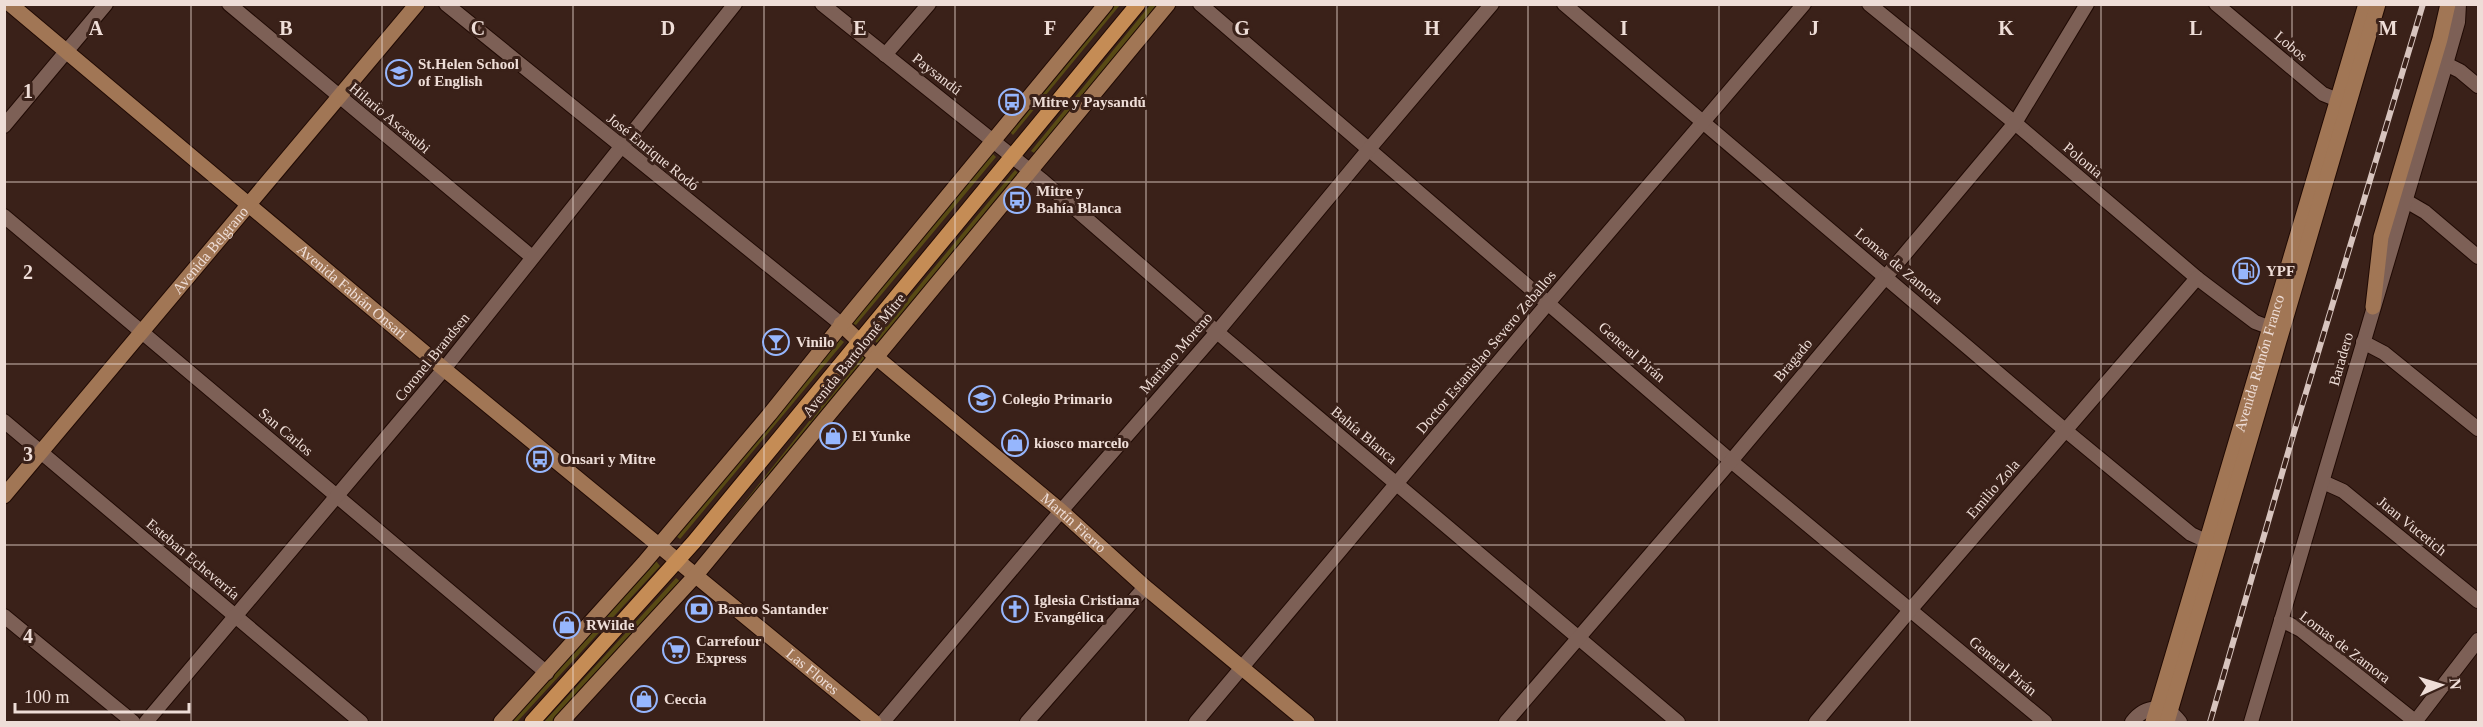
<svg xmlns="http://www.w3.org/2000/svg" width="2483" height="727" font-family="Georgia,serif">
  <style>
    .green { fill: #584a14 }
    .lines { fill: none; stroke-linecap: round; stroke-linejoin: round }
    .street-casing { stroke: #200a04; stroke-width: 16 }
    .secondary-casing { stroke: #200a04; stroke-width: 17 }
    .primary-casing { stroke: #200a04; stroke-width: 17 }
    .street { stroke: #7d6056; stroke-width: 14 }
    .secondary { stroke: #a17655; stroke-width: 15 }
    .primary { stroke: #c58c55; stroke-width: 15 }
    .rail-casing { stroke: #d7c4be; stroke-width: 6 }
    .rail { stroke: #3a2119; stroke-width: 4; stroke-dasharray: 11; stroke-linecap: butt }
    .grid { fill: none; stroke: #eeddd7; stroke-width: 1.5; stroke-opacity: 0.55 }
    .labels { text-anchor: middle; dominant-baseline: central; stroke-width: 6; stroke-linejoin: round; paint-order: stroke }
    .street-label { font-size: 15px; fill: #eeddd7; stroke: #3a2119 }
    .poi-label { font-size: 15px; font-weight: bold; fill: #eeddd7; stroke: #3a2119; text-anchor: start }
    .grid-label { font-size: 20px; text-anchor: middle; font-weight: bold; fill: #eeddd7; stroke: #3a2119; stroke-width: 6; stroke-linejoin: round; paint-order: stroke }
  </style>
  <rect width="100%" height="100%" fill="#3a2119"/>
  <g class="green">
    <polygon points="1115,5 1120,5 1013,135 1010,132"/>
    <polygon points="1150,5 1157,5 1036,154 1031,151"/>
    <polygon points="992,153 996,157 856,325 852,323"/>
    <polygon points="1015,170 1019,174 878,344 874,340"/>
    <polygon points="840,339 844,342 680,539 676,536"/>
    <polygon points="862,355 866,359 703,560 700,558"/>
    <polygon points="656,561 660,566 517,722 508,722"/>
    <polygon points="676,578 682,583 553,722 544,722"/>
  </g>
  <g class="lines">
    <defs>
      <g id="street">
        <polyline points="229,4 532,257"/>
        <polyline points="446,4 841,324"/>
        <polyline points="822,4 1043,181 1217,332 1678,722"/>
        <polyline points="1200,4 1731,461 2045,722"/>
        <polyline points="1564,4 2065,430 2191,534 2215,545"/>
        <polyline points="1869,4 2015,123 2197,278 2255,322 2279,331"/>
        <polyline points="2216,4 2323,94 2348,104"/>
        <polyline points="885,55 929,4"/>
        <polyline points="2446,64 2460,71 2478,86"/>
        <polyline points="4,126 106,4"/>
        <polyline points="2406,201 2425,212 2478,257"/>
        <polyline points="4,216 547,673"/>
        <polyline points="2363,342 2384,353 2478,429"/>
        <polyline points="4,421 361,722"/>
        <polyline points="2323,482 2343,491 2478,601"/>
        <polyline points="4,616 133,722"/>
        <polyline points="2281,620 2301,630 2416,722"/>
        <polyline points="146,722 444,369 735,4"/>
        <polyline points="883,722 1061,511 1217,332 1369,149 1492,4"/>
        <polyline points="1027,722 1145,587"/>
        <polyline points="1196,722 1549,302 1804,4"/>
        <polyline points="1506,722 1731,461 2015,123 2087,4"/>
        <polyline points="1816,722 1911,609 2197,278"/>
        <path d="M 2132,722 C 2145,705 2166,703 2180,722"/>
        <polyline points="2251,722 2446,64 2458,22 2459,4"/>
        <polyline points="2415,722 2478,640"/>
      </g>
      <g id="secondary">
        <path id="s1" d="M 10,4 L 444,369 L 874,722"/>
        <polyline points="2373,307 2381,237 2440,39 2448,4"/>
        <path id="s2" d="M 841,324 L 876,357 L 1061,511 L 1145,587 L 1307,722"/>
        <path id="s3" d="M 4,496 L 417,4"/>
        <polyline points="501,722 644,563 769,415 851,313 1106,4"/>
        <polyline points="561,722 696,575 1168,4"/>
        <path id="s4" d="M 2153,722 L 2366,4"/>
        <polyline points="2167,722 2378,4"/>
      </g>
      <polyline id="primary" points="532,722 694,542 1138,4"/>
    </defs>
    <use href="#street" class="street-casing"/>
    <use href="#secondary" class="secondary-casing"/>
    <use href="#primary" class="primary-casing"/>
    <use href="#street" class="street"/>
    <use href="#secondary" class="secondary"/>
    <use href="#primary" class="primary"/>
    <defs>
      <polyline id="rail" points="2210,722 2292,439 2423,4"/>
    </defs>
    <use href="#rail" class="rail-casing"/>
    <use href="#rail" class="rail"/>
  </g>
  <path class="grid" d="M 191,4 L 191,722M 382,4 L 382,722M 573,4 L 573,722M 764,4 L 764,722M 955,4 L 955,722M 1146,4 L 1146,722M 1337,4 L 1337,722M 1528,4 L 1528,722M 1719,4 L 1719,722M 1910,4 L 1910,722M 2101,4 L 2101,722M 2292,4 L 2292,722M 4,182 L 2478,182M 4,364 L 2478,364M 4,545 L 2478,545"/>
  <defs>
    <symbol id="school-ring" viewBox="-11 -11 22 22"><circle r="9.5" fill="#3a2119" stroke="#96b6fd" stroke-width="1.5"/><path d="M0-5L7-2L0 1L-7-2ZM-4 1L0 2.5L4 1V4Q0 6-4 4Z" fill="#96b6fd"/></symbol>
    <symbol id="bus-ring" viewBox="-11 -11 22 22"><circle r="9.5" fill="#3a2119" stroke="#96b6fd" stroke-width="1.5"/><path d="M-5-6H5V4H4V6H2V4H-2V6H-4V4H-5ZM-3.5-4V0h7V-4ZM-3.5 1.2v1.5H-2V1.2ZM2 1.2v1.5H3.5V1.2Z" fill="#96b6fd"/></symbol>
    <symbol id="fuel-ring" viewBox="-11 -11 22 22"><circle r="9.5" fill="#3a2119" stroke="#96b6fd" stroke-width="1.5"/><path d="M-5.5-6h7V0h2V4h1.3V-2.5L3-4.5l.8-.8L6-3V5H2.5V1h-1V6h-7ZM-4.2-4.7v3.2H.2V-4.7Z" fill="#96b6fd"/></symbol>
    <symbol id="bar-ring" viewBox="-11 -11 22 22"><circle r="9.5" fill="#3a2119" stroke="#96b6fd" stroke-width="1.5"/><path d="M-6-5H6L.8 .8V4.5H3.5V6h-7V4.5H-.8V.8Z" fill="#96b6fd"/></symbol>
    <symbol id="shop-ring" viewBox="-11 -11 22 22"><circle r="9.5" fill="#3a2119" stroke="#96b6fd" stroke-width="1.5"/><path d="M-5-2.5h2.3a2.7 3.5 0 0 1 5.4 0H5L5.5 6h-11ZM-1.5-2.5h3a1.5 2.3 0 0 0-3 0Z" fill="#96b6fd"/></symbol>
    <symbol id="bank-ring" viewBox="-11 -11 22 22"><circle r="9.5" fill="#3a2119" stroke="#96b6fd" stroke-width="1.5"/><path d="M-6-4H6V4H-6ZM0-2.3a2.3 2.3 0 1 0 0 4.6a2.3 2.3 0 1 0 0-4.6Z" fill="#96b6fd"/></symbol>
    <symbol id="church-ring" viewBox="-11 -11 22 22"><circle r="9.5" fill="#3a2119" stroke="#96b6fd" stroke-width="1.5"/><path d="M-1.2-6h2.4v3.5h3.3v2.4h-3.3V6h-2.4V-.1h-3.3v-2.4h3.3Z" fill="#96b6fd"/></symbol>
    <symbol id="supermarket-ring" viewBox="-11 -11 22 22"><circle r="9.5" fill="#3a2119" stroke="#96b6fd" stroke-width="1.5"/><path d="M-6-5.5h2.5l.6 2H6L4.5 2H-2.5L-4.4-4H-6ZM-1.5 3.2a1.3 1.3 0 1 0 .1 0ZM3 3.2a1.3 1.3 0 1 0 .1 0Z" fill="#96b6fd"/></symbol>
  </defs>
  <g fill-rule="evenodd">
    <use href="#school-ring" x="384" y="58" width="30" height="30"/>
    <use href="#bus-ring" x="997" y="87" width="30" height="30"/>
    <use href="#bus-ring" x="1002" y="185" width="30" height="30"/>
    <use href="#fuel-ring" x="2231" y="256" width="30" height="30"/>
    <use href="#bar-ring" x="761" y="327" width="30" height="30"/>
    <use href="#school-ring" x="967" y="384" width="30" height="30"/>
    <use href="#shop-ring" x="818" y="421" width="30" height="30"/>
    <use href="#shop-ring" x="1000" y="428" width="30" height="30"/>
    <use href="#bus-ring" x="525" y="444" width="30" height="30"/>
    <use href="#bank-ring" x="684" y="594" width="30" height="30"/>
    <use href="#church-ring" x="1000" y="594" width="30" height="30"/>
    <use href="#shop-ring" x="552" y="610" width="30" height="30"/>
    <use href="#supermarket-ring" x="661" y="635" width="30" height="30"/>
    <use href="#shop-ring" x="629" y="684" width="30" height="30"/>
  </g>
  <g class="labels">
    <g class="street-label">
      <text transform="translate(2291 46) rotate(40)">Lobos</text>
      <text transform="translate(937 74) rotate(38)">Paysandú</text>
      <text transform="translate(390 118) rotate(40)">Hilario Ascasubi</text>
      <text transform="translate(653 152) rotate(39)">José Enrique Rodó</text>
      <text transform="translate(2083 160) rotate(40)">Polonia</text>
      <text stroke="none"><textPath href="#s3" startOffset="321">Avenida Belgrano</textPath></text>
      <text transform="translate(1899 266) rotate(40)">Lomas de Zamora</text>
      <text stroke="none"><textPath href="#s1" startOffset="447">Avenida Fabián Onsari</textPath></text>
      <text transform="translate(1486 352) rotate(-50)">Doctor Estanislao Severo Zeballos</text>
      <text transform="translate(1632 352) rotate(41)">General Pirán</text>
      <text transform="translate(1176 353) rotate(-49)">Mariano Moreno</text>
      <text transform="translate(854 355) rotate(-51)">Avenida Bartolomé Mitre</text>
      <text transform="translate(432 357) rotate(-51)">Coronel Brandsen</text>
      <text transform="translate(2341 359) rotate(-74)">Baradero</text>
      <text transform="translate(1793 360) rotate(-50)">Bragado</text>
      <text stroke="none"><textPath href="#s4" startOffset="374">Avenida Ramón Franco</textPath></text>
      <text transform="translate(286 432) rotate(40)">San Carlos</text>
      <text transform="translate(1364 435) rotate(40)">Bahía Blanca</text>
      <text transform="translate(1993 489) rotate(-49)">Emilio Zola</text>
      <text stroke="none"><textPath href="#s2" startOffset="306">Martín Fierro</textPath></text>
      <text transform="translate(2412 526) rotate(39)">Juan Vucetich</text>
      <text transform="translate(193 559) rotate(40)">Esteban Echeverría</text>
      <text transform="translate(2345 647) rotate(37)">Lomas de Zamora</text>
      <text transform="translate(2003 666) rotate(40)">General Pirán</text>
      <text stroke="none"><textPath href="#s1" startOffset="1044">Las Flores</textPath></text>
    </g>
    <g class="poi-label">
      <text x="418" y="64">St.Helen School<tspan x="418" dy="17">of English</tspan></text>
      <text x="1032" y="102">Mitre y Paysandú</text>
      <text x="1036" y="191">Mitre y<tspan x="1036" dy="17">Bahía Blanca</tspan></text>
      <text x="2266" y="271">YPF</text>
      <text x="796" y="342">Vinilo</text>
      <text x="1002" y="399">Colegio Primario</text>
      <text x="852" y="436">El Yunke</text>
      <text x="1034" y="443">kiosco marcelo</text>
      <text x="560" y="459">Onsari y Mitre</text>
      <text x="1034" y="600">Iglesia Cristiana<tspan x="1034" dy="17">Evangélica</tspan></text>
      <text x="718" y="609">Banco Santander</text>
      <text x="586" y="625">RWilde</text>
      <text x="696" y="641">Carrefour<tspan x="696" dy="17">Express</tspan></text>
      <text x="664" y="699">Ceccia</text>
    </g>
  </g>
  <g class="grid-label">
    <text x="96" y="35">A</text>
    <text x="286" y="35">B</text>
    <text x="478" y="35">C</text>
    <text x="668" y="35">D</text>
    <text x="860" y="35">E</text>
    <text x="1050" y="35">F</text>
    <text x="1242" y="35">G</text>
    <text x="1432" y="35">H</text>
    <text x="1624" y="35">I</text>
    <text x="1814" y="35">J</text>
    <text x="2006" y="35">K</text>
    <text x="2196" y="35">L</text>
    <text x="2388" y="35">M</text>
    <text x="28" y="98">1</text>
    <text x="28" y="279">2</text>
    <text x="28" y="461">3</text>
    <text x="28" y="643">4</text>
  </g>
  <rect width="2483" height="727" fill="none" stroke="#eeddd7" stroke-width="12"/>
  <g transform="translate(2441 685) rotate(86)" stroke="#3a2119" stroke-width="4.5" paint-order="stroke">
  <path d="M0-4.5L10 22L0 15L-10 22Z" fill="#eeddd7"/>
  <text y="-9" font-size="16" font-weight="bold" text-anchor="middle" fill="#eeddd7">N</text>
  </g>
  <path d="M15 703v9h174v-9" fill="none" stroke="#eeddd7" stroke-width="3"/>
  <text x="24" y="703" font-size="18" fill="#eeddd7" stroke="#3a2119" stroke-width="4.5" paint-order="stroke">100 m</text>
</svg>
